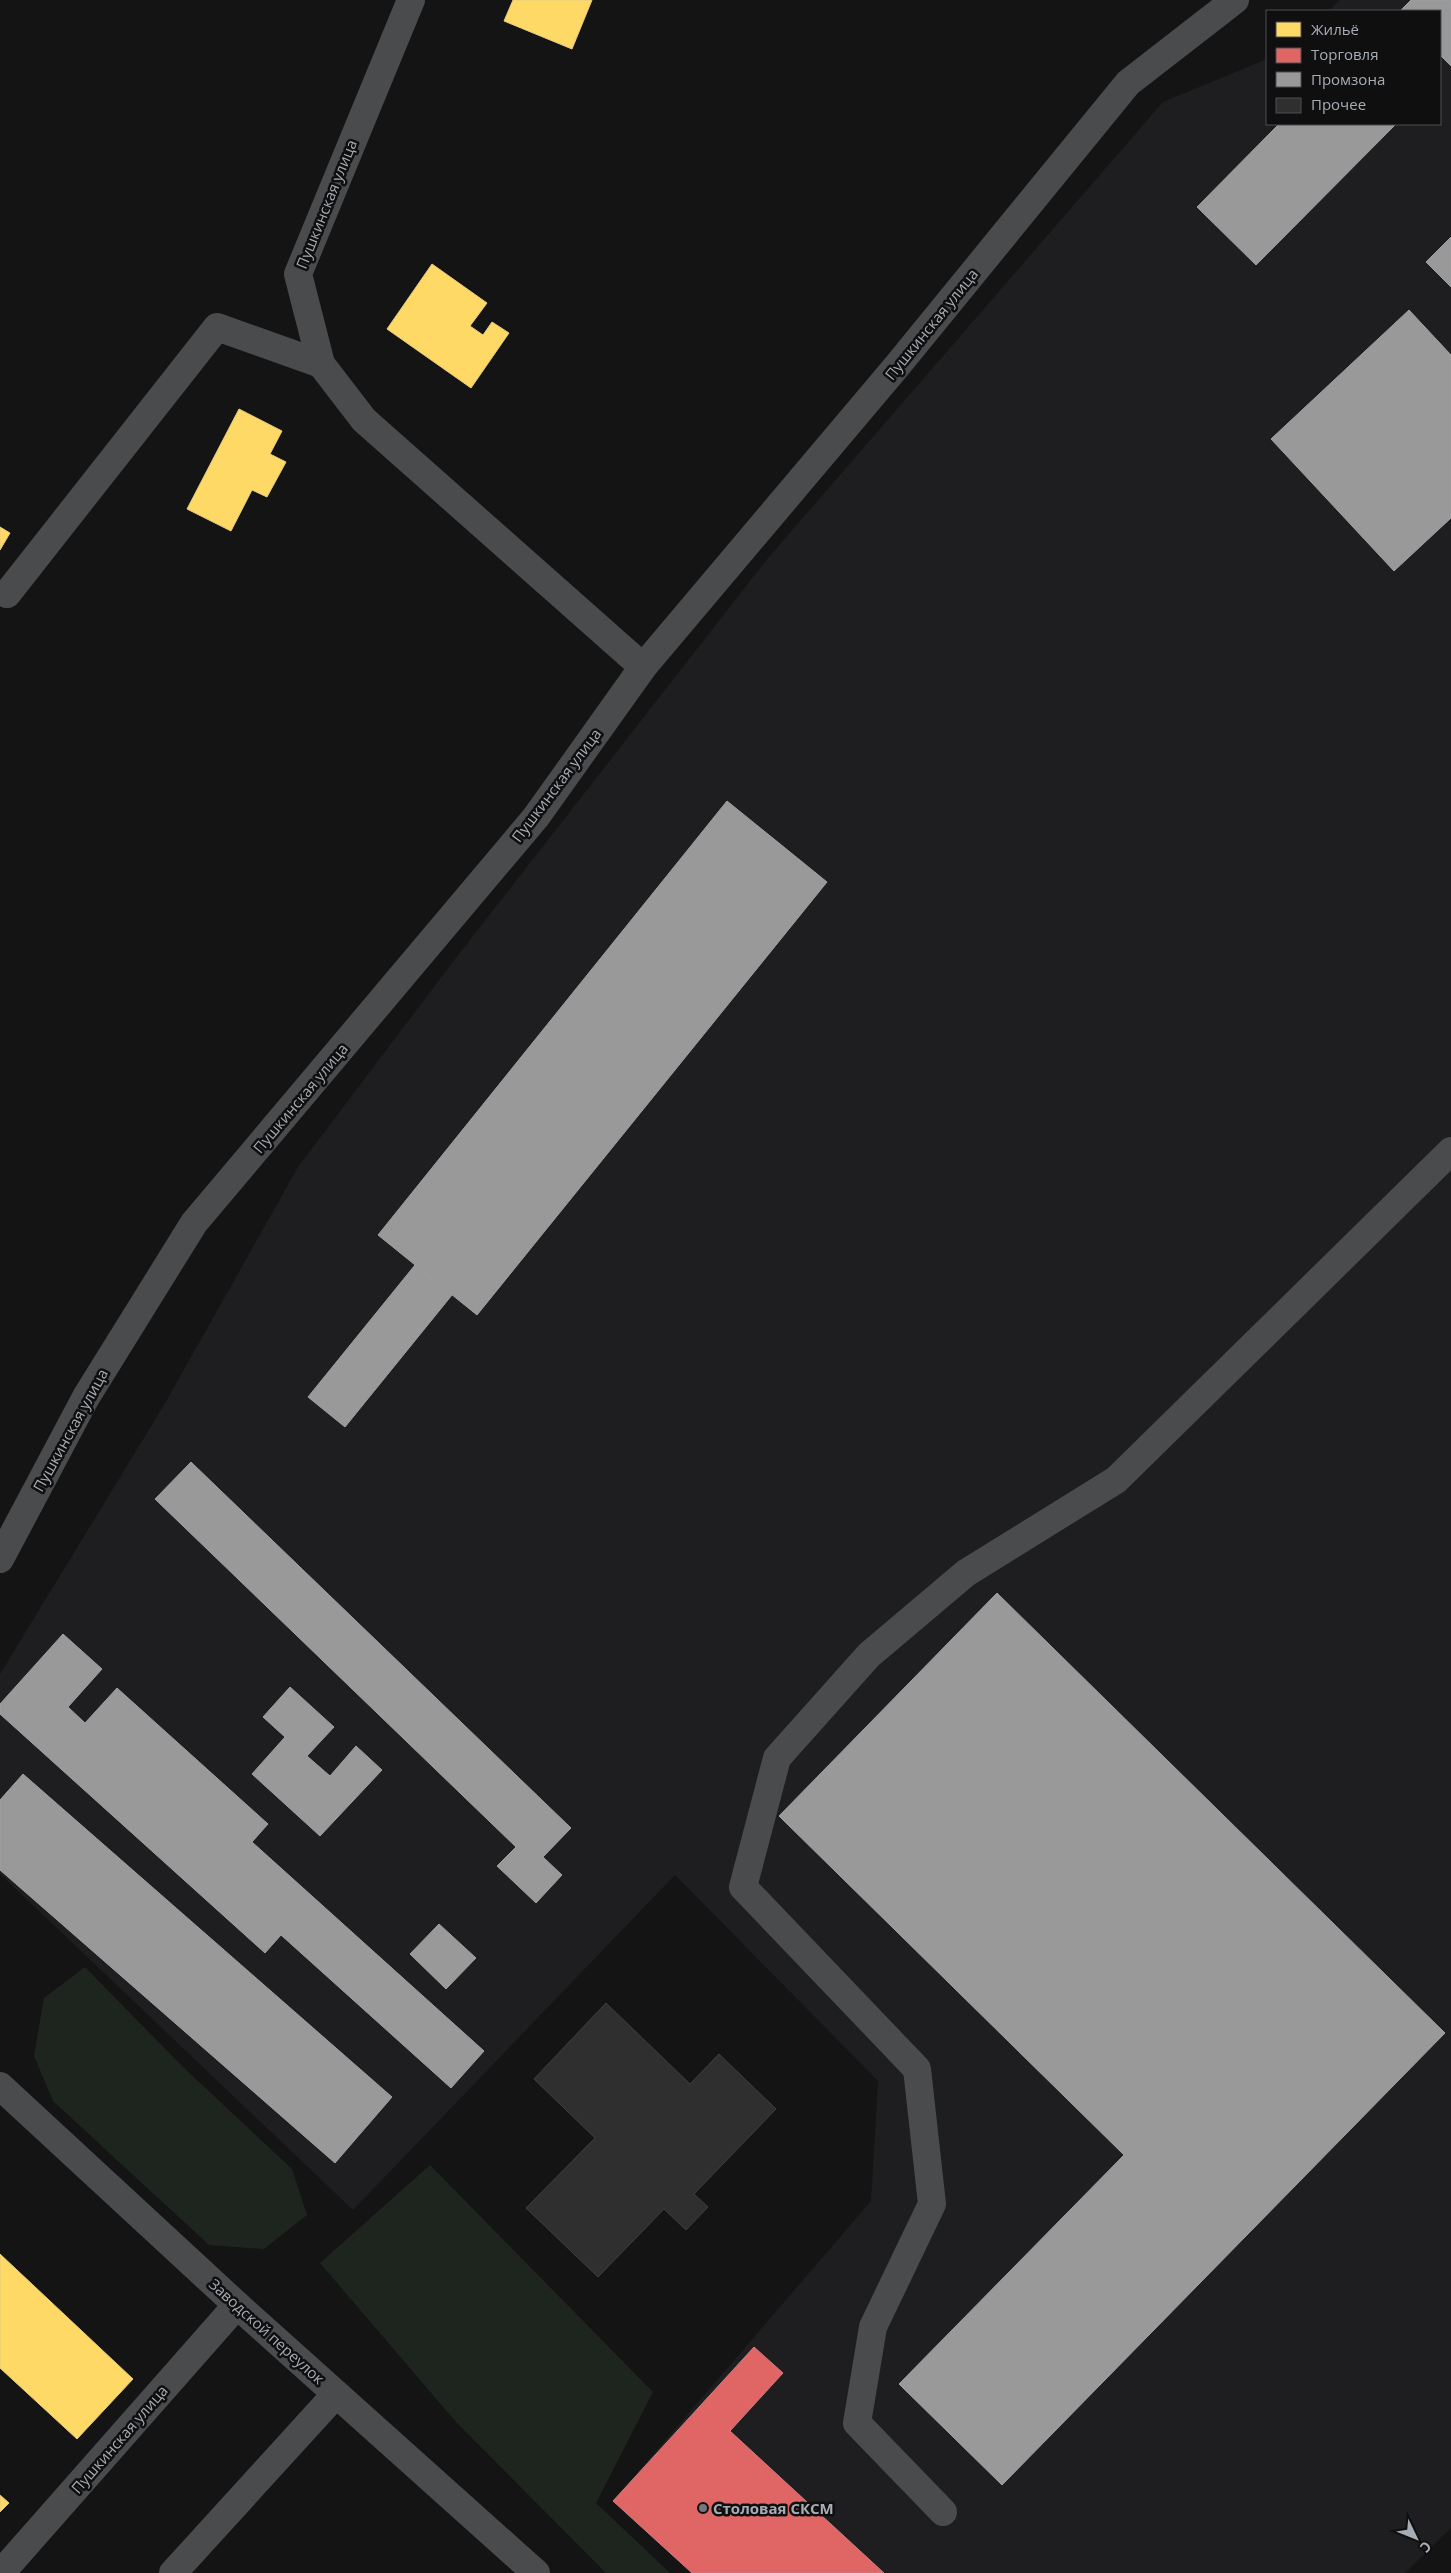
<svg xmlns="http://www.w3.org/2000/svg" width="1451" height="2573" font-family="'Open Sans',sans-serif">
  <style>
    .built { fill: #1e1e20 }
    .green { fill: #1e251f }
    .homes { fill: #ffd966; stroke: #e5cc7e }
    .shops { fill: #e06666; stroke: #cf7b7e }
    .industry { fill: #999; stroke: #9d9fa1 }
    .building { fill: #2f2f30; stroke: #3d3f41 }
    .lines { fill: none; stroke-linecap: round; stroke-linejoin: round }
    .minor { stroke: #494b4d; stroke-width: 28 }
    .poi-dot { fill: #74777d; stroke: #0f0f10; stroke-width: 2 }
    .labels { text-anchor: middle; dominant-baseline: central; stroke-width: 5; stroke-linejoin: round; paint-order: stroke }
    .street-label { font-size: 15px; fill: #a7adb5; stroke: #0f0f10 }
    .poi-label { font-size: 15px; font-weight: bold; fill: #a7adb5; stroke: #0f0f10; text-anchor: start }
  </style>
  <rect width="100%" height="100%" fill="#141415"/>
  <polygon class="built" points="1339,0 1451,0 1451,2528 1405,2573 695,2573 613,2501 871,2201 878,2081 675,1875 353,2210 0,1874 0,1674 164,1405 298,1167 455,959 768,558 1163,102 1267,59 1267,124 1440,124 1440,11 1329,11"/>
  <g class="green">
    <polygon points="85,1967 183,2067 292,2169 307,2215 264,2249 209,2245 53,2101 34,2056 44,1998"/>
    <polygon points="430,2165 653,2392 596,2503 670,2573 606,2573 456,2422 320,2263"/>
  </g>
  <g class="homes">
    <polygon points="513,0 592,0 572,49 504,21"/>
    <polygon points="432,264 487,303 470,326 483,335 492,322 509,333 471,388 387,329"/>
    <polygon points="239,409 282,431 270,454 286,462 267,497 252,490 231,531 187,509"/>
    <polygon points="0,527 10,533 0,550"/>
    <polygon points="0,2254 133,2379 77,2439 0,2368"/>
    <polygon points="0,2495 9,2503 0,2512"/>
  </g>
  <polygon class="shops" points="754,2347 783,2373 730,2431 884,2573 692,2573 613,2501"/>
  <g class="industry">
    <polygon points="1411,0 1451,0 1451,66 1440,55 1440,11 1400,11"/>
    <polygon points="1279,124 1396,124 1256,265 1197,207"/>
    <polygon points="1451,237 1451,287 1426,262"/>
    <polygon points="1409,310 1451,355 1451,518 1394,571 1271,439"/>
    <polygon points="727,801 827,882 477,1315 378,1235"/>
    <polygon points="415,1265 452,1295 345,1427 308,1397"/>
    <polygon points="191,1462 571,1828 543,1857 562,1875 536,1903 497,1866 516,1847 155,1499"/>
    <polygon points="997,1593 1445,2033 1002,2485 899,2384 1124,2155 779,1816"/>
    <polygon points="63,1634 102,1669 68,1707 85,1723 117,1688 268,1824 252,1842 484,2051 451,2088 281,1935 265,1953 0,1714 0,1704"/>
    <polygon points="290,1687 334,1727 307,1756 330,1776 356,1746 382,1770 320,1836 252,1774 285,1737 263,1717"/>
    <polygon points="23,1774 392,2097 335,2163 0,1870 0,1800"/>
    <polygon points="439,1924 476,1958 446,1989 410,1954"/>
  </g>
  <polygon class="building" points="606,2003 690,2084 719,2054 776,2109 694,2194 708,2207 686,2230 664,2209 598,2277 526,2208 595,2138 534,2079"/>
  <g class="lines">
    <g class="minor">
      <polyline points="411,0 298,274 321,364 364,420 643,667"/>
      <polyline points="7,594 217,327 321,364"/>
      <polyline points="0,1559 86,1397 194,1223 536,817 643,667 897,366 1128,83 1235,0"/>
      <polyline points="0,2086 237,2305 536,2573"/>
      <polyline points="943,2512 857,2423 873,2327 932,2204 917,2069 743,1887 777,1758 869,1655 966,1573 1116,1480 1451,1151"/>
      <polyline points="1,2573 237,2305"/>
      <polyline points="173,2573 336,2394"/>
    </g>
  </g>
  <circle class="poi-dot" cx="703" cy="2508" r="5"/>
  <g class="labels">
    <g class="street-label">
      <text transform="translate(326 204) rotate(-68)">Пушкинская улица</text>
      <text transform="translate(931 324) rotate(-51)">Пушкинская улица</text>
      <text transform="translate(556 785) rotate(-53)">Пушкинская улица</text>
      <text transform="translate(300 1098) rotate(-50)">Пушкинская улица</text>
      <text transform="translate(70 1430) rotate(-61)">Пушкинская улица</text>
      <text transform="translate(267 2331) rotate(42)">Заводской переулок</text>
      <text transform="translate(119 2439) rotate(-49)">Пушкинская улица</text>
    </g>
    <g class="poi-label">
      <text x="713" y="2508">Столовая СКСМ</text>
    </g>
  </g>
  <rect x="1266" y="10" width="175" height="115" fill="#0f0f10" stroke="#4c4e52"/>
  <rect x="1276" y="22" width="25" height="15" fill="#ffd966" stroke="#4c4e52"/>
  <text x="1311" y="35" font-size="15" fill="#a7adb5">Жильё</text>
  <rect x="1276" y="48" width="25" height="15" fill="#e06666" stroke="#4c4e52"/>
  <text x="1311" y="60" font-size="15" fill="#a7adb5">Торговля</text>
  <rect x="1276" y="72" width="25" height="15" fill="#999999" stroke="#4c4e52"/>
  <text x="1311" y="85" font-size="15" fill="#a7adb5">Промзона</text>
  <rect x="1276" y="98" width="25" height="15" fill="#2f2f30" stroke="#4c4e52"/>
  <text x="1311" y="110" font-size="15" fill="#a7adb5">Прочее</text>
  <g transform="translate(1416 2538) rotate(133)" stroke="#0f0f10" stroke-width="4" paint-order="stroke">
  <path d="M0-4L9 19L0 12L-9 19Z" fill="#a7adb5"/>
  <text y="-8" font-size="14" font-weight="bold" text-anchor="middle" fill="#a7adb5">С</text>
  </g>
</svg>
